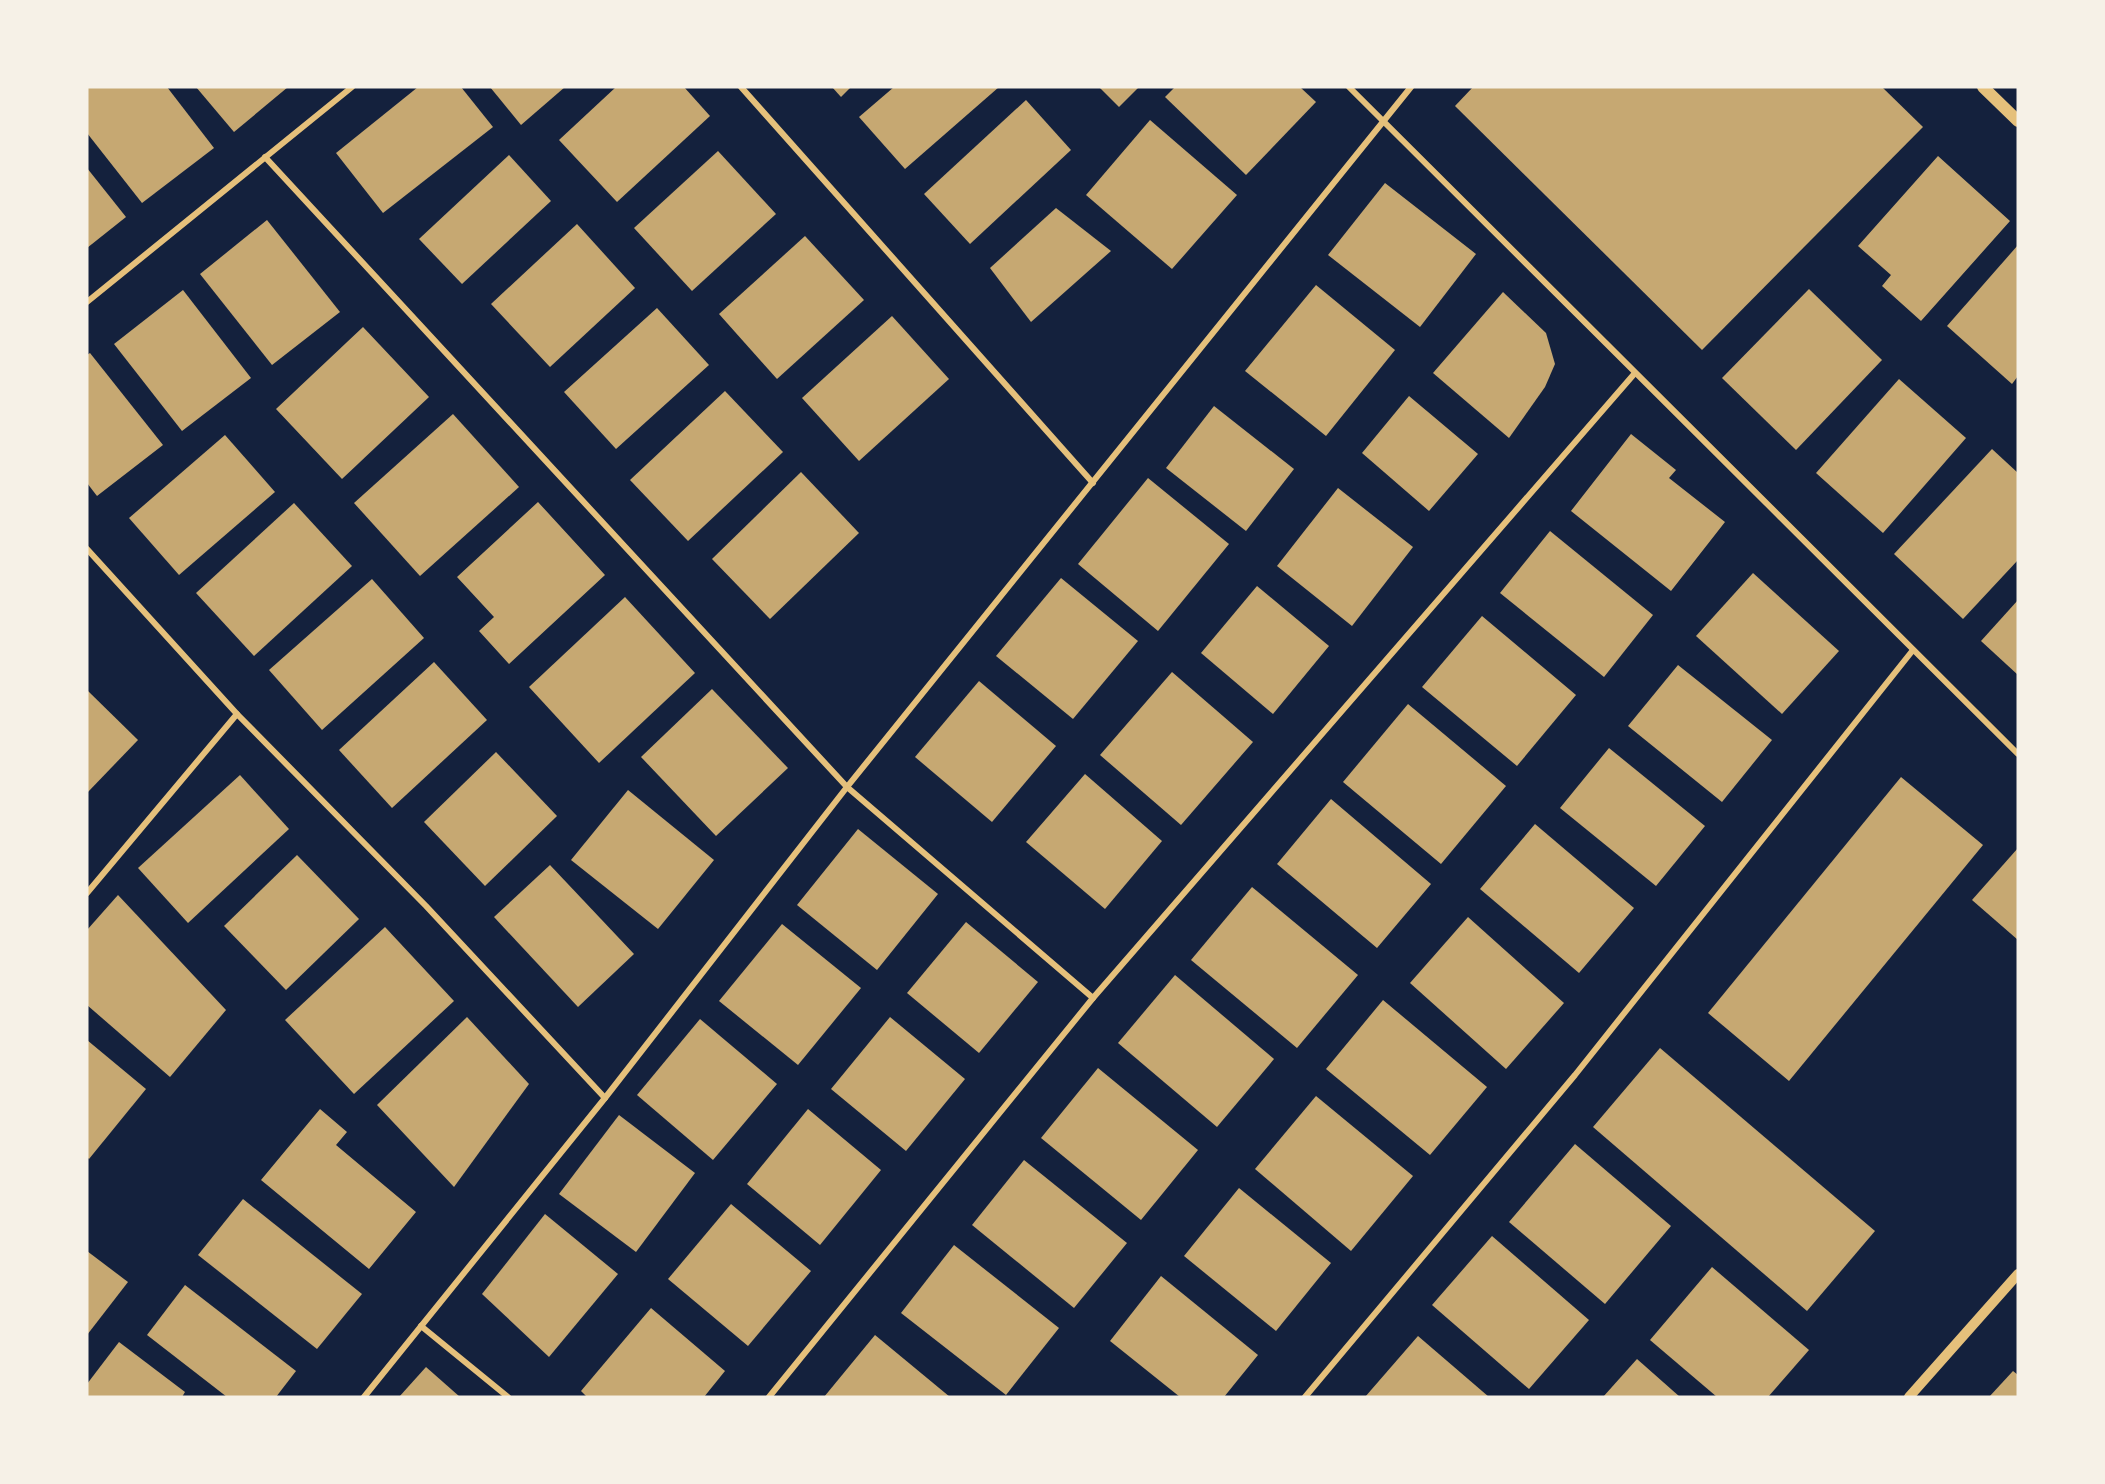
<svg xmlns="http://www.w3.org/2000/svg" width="2105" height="1484" font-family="Rubik,sans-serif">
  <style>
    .building { fill: #c6a872 }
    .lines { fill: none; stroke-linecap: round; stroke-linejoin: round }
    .minor { stroke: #e5c07b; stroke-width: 6 }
    .tertiary { stroke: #e5c07b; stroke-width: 10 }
    .secondary { stroke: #e5c07b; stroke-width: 12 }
  </style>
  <rect width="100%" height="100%" fill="#14213d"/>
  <g class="building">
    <polygon points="87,87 167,87 214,148 142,203 87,133"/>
    <polygon points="196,87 288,87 234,132"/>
    <polygon points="418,87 461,87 493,127 383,213 336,153"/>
    <polygon points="490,87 565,87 521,125"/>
    <polygon points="616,87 684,87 710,116 617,202 559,140"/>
    <polygon points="832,87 851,87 841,97"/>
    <polygon points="894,87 999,87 905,169 859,117"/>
    <polygon points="1099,87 1139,87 1119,107"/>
    <polygon points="1175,87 1300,87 1316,102 1246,175 1165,97"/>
    <polygon points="1473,87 1882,87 1923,127 1702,350 1455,106"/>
    <polygon points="1026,100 1071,150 970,244 924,194"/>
    <polygon points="1150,120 1237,195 1172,269 1086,195"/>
    <polygon points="718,151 776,214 692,291 634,228"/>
    <polygon points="509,155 551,201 462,284 419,239"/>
    <polygon points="1938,156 2010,221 1921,321 1882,286 1891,275 1858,246"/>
    <polygon points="87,168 126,217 87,248"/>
    <polygon points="1385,183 1476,254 1420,327 1328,255"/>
    <polygon points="1056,208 1111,251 1031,322 990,268"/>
    <polygon points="267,220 340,312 272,365 200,274"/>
    <polygon points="577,224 635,288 550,367 491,304"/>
    <polygon points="805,236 864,300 777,379 719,314"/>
    <polygon points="2018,245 2018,376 2012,384 1947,326"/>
    <polygon points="1316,285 1395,350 1326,436 1245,371"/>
    <polygon points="1809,289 1882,360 1796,450 1722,378"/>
    <polygon points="183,290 251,378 182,431 114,344"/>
    <polygon points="1503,292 1546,333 1555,364 1545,387 1509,438 1433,373"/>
    <polygon points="657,308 709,365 616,449 564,392"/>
    <polygon points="892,316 949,379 859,461 802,398"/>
    <polygon points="363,327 429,397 342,479 276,409"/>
    <polygon points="90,353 163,445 97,496 87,483 87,355"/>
    <polygon points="1899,379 1966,438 1883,533 1816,473"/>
    <polygon points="725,391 783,452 688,541 630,480"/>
    <polygon points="1409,396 1478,454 1429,511 1362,453"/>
    <polygon points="1214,406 1294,469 1246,531 1166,468"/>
    <polygon points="453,414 519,487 420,576 354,503"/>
    <polygon points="1631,434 1676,470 1669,478 1725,522 1671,591 1571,511"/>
    <polygon points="225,435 275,492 179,575 129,518"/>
    <polygon points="1992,449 2018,473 2018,560 1963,619 1894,554"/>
    <polygon points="801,472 859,533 770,619 712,559"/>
    <polygon points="1148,478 1229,544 1158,631 1078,564"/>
    <polygon points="1338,488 1413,547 1352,626 1277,566"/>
    <polygon points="538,502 605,575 509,664 479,631 494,617 457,577"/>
    <polygon points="294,503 352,566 254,656 196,593"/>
    <polygon points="1550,531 1653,615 1604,677 1500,593"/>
    <polygon points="1753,573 1839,651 1782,714 1696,636"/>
    <polygon points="1061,578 1138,641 1073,719 996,656"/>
    <polygon points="372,579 424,638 322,730 269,670"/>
    <polygon points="1257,586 1329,646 1273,714 1201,653"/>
    <polygon points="625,597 695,673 599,763 529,687"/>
    <polygon points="2018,600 2018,675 1981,641"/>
    <polygon points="1482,616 1576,695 1517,766 1422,687"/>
    <polygon points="434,662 487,720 392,808 339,750"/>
    <polygon points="1678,665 1772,740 1722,802 1628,726"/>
    <polygon points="1172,672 1253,742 1181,825 1100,755"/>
    <polygon points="979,681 1056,746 992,822 915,757"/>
    <polygon points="712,689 788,768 716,836 641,757"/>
    <polygon points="87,690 138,740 87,793"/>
    <polygon points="1408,704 1506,786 1441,864 1343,782"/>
    <polygon points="1609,748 1705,826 1656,886 1560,808"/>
    <polygon points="496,752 557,816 485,886 424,822"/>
    <polygon points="1085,774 1162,841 1105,909 1026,842"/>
    <polygon points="240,775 289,829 188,923 138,868"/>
    <polygon points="1901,777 1983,845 1789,1081 1708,1013"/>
    <polygon points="628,790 714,860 658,929 571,860"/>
    <polygon points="1331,799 1431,884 1377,948 1277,864"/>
    <polygon points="1535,824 1634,908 1579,973 1480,889"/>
    <polygon points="858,829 938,894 877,970 797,905"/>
    <polygon points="2018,848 2018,940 1972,900"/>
    <polygon points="297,855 359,919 286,990 224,926"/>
    <polygon points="550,865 634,954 578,1007 494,917"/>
    <polygon points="1252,887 1358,975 1297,1048 1191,960"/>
    <polygon points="118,895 226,1010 170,1077 87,1005 87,930"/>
    <polygon points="1468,917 1564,1003 1506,1069 1410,983"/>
    <polygon points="966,922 1038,982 979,1053 907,993"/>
    <polygon points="782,924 861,988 798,1065 719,1001"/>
    <polygon points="385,927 454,1001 354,1094 285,1020"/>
    <polygon points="1175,975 1274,1059 1217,1127 1118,1043"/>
    <polygon points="1383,1000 1487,1087 1430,1155 1326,1069"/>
    <polygon points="467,1017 529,1084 454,1187 377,1105"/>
    <polygon points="890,1017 965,1079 906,1151 831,1089"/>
    <polygon points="700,1019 777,1084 713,1160 637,1095"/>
    <polygon points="87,1040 146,1089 89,1159 87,1157"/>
    <polygon points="1660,1048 1875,1231 1807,1311 1593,1127"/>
    <polygon points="1098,1068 1198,1150 1141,1220 1041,1138"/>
    <polygon points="1316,1096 1413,1176 1351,1251 1255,1169"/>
    <polygon points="320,1109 347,1132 336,1145 416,1212 369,1269 261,1180"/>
    <polygon points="808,1109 881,1170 820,1245 747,1184"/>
    <polygon points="619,1115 695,1173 636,1252 559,1194"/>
    <polygon points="1575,1144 1671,1226 1605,1304 1509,1222"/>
    <polygon points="1024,1160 1127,1243 1074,1308 972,1225"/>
    <polygon points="1239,1188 1331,1263 1276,1331 1184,1256"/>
    <polygon points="243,1199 362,1294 317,1349 198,1255"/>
    <polygon points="731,1204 811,1271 748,1346 668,1279"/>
    <polygon points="545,1214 618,1274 549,1357 482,1294"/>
    <polygon points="1492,1236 1589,1320 1529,1389 1432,1305"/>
    <polygon points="954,1245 1059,1328 1006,1395 901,1313"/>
    <polygon points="87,1251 128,1282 87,1335"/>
    <polygon points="1712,1267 1809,1350 1768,1397 1717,1397 1650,1340"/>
    <polygon points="1161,1276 1258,1355 1224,1397 1180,1397 1110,1341"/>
    <polygon points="185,1285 296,1371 276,1397 227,1397 147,1335"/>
    <polygon points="651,1308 725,1371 704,1397 587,1397 581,1391"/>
    <polygon points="875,1335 950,1397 824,1397"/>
    <polygon points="1418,1336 1489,1397 1365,1397"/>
    <polygon points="119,1342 185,1392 182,1397 87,1397 87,1384"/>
    <polygon points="1637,1359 1680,1397 1603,1397"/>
    <polygon points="426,1367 460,1397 399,1397"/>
    <polygon points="2013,1371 2018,1375 2018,1397 1989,1397"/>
  </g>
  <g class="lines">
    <g class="minor">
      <polyline points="741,87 1093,483"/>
      <polyline points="1349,87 2018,754"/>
      <polyline points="265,157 847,787 1093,998"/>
      <polyline points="87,302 352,87"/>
      <polyline points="87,549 237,714 426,906 605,1098"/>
      <polyline points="87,893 237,714"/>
      <polyline points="421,1326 508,1397"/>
      <polyline points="364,1397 605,1098 847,787 1411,87"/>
      <polyline points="769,1397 1093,998 1635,373"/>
      <polyline points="1305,1397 1575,1075 1913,650"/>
    </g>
    <polyline class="tertiary" points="1909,1397 2018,1274"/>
    <polyline class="secondary" points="1983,87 2018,121"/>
  </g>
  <rect width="2105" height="1484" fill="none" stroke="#f6f1e7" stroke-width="177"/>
</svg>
